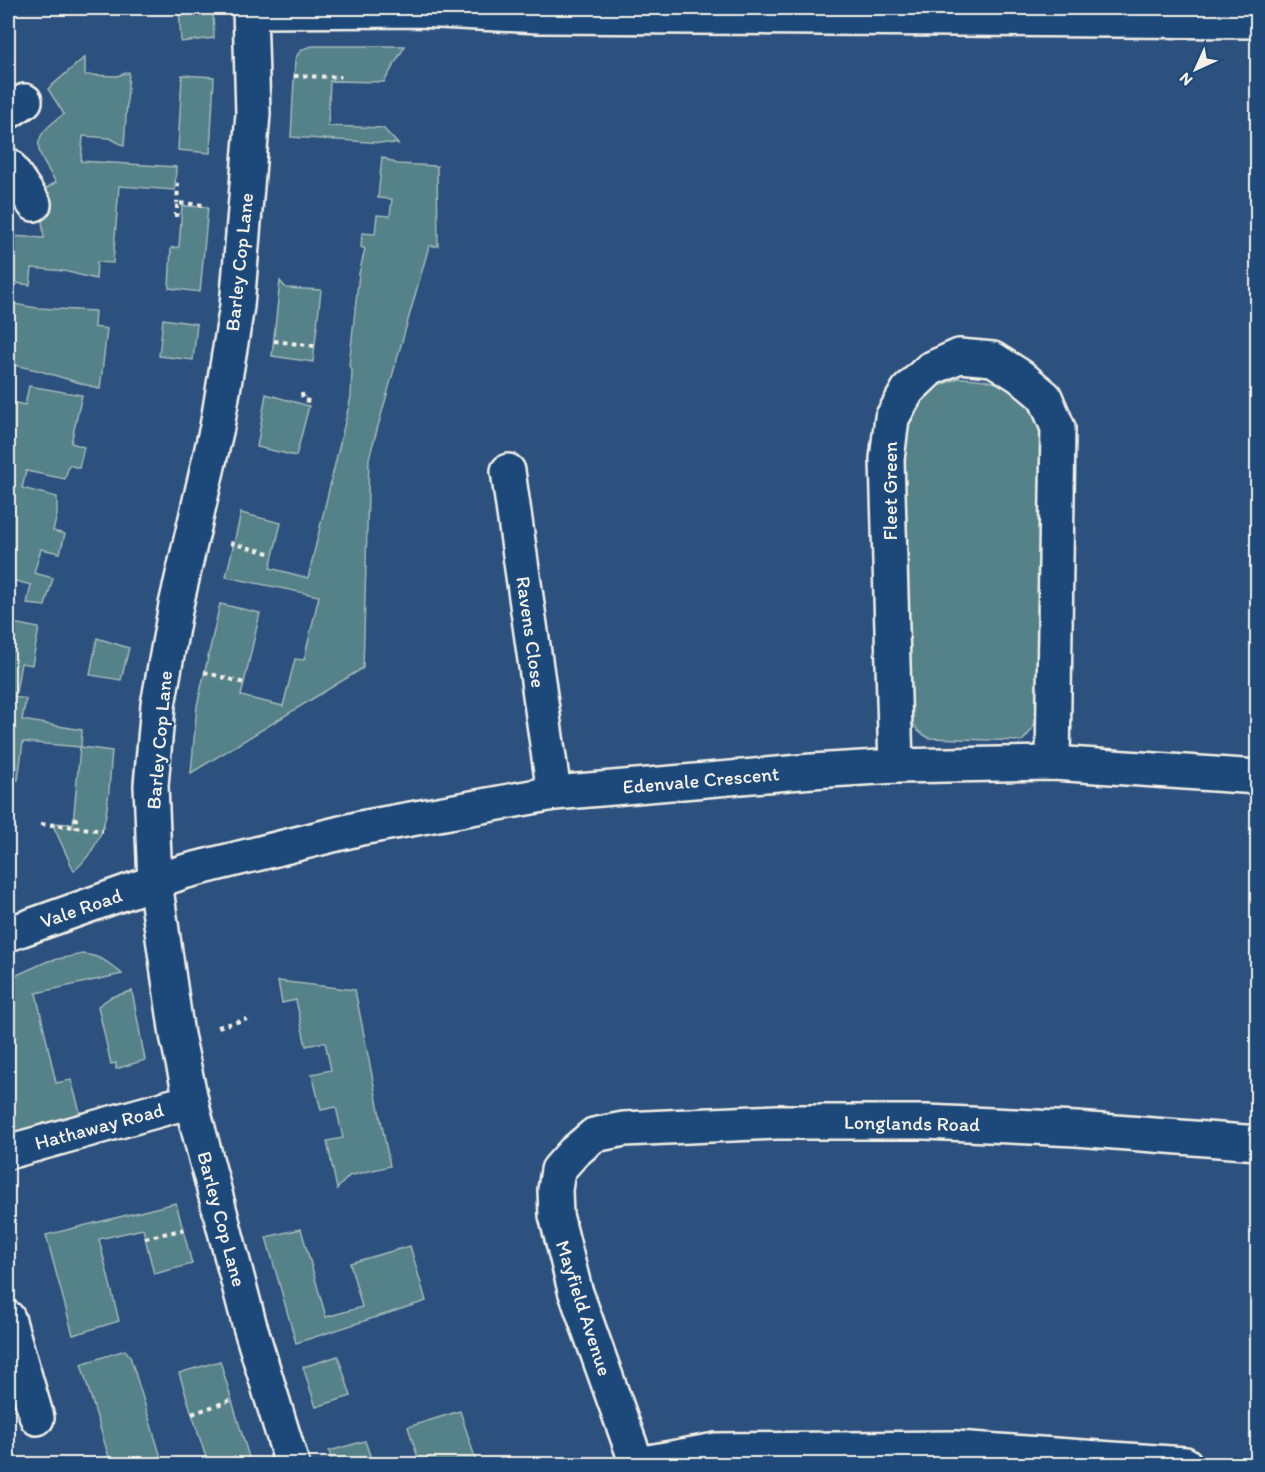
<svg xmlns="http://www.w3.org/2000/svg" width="1265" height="1472" font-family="Itim,sans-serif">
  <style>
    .green { fill: #548189; stroke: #a4b9b8; stroke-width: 1.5 }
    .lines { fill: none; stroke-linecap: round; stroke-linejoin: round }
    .minor-casing { stroke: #f4f1e8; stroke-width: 38 }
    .path { stroke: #f4f1e8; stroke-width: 4; stroke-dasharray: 4.5 4.5; stroke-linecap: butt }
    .minor { stroke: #1f4a7a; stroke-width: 33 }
    .labels { text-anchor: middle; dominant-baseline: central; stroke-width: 5; stroke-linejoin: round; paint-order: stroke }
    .street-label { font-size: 20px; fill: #f4f1e8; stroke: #1f4a7a }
  </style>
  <rect width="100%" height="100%" fill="#2d517f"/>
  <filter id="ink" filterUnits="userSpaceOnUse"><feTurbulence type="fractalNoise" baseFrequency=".0167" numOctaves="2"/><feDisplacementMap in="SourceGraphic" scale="12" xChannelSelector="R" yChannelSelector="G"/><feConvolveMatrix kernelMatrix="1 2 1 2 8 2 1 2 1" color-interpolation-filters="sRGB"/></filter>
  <g filter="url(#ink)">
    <g class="green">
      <polygon points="179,8 213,8 214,38 181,42"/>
      <path d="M 314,46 L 405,46 L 384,82 L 330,81 L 328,126 L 383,128 L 398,144 L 291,137 L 295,60 C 298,51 304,47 314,46 Z"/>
      <path d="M 85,57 L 85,75 L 117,76 L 129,72 L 124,146 L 110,138 L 83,136 L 81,161 L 176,167 L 175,190 L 119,186 L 113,263 L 97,262 L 96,279 L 64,271 L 32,268 L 30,285 L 8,282 L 8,233 L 10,236 L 44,238 L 39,193 L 56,182 C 34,148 29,139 64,114 L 48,89 Z"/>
      <polygon points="182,75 214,77 210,153 178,150"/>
      <polygon points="382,157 397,164 437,166 438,246 429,246 369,458 363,668 191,773 197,706 220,604 260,613 241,696 283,706 295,659 304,660 319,596 226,577 241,513 281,523 270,568 308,578 351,397 352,369 349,366 359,274 365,249 361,247 362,233 375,234 377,215 390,216 392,199 378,198"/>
      <polygon points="182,206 208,207 200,292 169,288 171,248 179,247"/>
      <polygon points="280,281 286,288 321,290 313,362 272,356"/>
      <polygon points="8,303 37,308 95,311 94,327 107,329 100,389 37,370 8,364"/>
      <polygon points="163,319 197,324 193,360 159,356"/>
      <path d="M 959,378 C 1006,378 1033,395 1042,443 L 1038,706 C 1036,722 1034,730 1022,741 L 929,738 L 919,732 L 911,721 L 904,437 C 918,404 922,390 959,378 Z"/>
      <polygon points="29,386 82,395 71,443 84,447 79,468 69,465 65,479 26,471 22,488 57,497 57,515 53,531 65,534 60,553 41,549 34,573 53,578 45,606 27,604 31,585 8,579 8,507 10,507 15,487 8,486 8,401 25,405"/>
      <polygon points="266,394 309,406 296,456 257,447"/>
      <path d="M 8,622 L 39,628 L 32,665 L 21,663 L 15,697 L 26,699 L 22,720 L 82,730 L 81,747 L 112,751 C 107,799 113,836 74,871 L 52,823 L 73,824 L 80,747 L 23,742 L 18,780 L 8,779 Z"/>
      <polygon points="97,638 129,648 121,680 90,675"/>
      <path d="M 83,954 C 101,956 109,963 122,974 L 36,993 L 56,1083 L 71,1080 L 81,1115 L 9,1135 L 8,979 L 48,961 Z"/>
      <polygon points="278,981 355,990 390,1166 349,1176 337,1189 327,1141 343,1138 336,1107 321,1110 312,1074 331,1070 325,1042 306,1046 296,1000 282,1003"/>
      <polygon points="132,991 145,1060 116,1069 116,1063 111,1064 98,1006 111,997"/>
      <polygon points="176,1203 192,1264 154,1274 143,1229 99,1239 119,1321 73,1335 46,1235"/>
      <polygon points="301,1229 326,1317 362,1307 350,1263 410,1246 426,1301 296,1343 266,1237"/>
      <polygon points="125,1350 130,1356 163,1464 111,1464 81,1364"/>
      <polygon points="338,1356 351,1396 316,1407 303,1367"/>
      <polygon points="220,1361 251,1464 208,1464 179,1373"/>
      <polygon points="460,1411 477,1464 420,1464 408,1427"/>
      <polygon points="365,1441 373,1464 333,1464 329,1451"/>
    </g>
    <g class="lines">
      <defs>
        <g id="minor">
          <polyline points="250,8 253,114 237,306 217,427 176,605 158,705 151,785 155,882 177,1035 193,1109 249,1323 292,1464"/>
          <polyline points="250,11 419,10 539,16 1258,21"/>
          <polyline points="8,112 25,101"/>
          <polyline points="8,165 34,204"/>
          <polyline points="508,471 554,793"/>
          <polyline points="896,766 887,459 892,418 908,390 930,369 959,356 993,359 1020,376 1045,397 1058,428 1053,763"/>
          <polyline points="8,934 183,872 361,828 554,793 812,771 896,766 1053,763 1258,777"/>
          <polyline points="8,1152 191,1101"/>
          <polyline points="8,1318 37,1418"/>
          <polyline points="637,1464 575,1290 556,1215 555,1190 558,1170 573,1153 594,1135 624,1129 777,1122 926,1122 1076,1129 1258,1143"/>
          <polyline points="638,1464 716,1450 956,1448 1185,1464"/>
        </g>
      </defs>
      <use href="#minor" class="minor-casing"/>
      <g class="path">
        <polyline points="294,76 341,77"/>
        <polyline points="176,184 178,185 177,203"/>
        <polyline points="174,215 177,215 177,203 207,205"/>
        <polyline points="274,341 315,346"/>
        <polyline points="302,393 303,400 310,401"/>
        <polyline points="230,543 273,554"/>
        <polyline points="204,672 244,683"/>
        <polyline points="74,818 76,819 76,827 103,831"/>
        <polyline points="41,824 76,827"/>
        <polyline points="218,1027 247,1019"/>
        <polyline points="145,1238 186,1229"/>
        <polyline points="192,1414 234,1399"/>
        <polyline points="8,1454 11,1464"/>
      </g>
      <use href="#minor" class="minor"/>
    </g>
  </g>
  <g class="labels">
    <g class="street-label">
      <text transform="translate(239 262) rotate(-84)">Barley Cop Lane</text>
      <text transform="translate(890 491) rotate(-90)">Fleet Green</text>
      <text transform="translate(531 632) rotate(82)">Ravens Close</text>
      <text transform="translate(159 740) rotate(-85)">Barley Cop Lane</text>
      <text transform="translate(701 780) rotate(-5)">Edenvale Crescent</text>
      <text transform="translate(81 908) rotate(-19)">Vale Road</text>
      <text transform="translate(912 1123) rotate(1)">Longlands Road</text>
      <text transform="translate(99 1126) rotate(-15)">Hathaway Road</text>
      <text transform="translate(222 1219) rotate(75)">Barley Cop Lane</text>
      <text transform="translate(584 1308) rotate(72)">Mayfield Avenue</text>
    </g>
  </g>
  <rect width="1265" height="1472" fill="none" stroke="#1f4a7a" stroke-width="30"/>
  <rect x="15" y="15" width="1235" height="1442" fill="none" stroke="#f4f1e8" stroke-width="2" filter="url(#ink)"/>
  <g transform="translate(1196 69) rotate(225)" stroke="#1f4a7a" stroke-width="4.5" paint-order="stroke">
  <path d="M0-4.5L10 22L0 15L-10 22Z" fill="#f4f1e8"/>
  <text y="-9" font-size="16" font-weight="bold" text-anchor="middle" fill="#f4f1e8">N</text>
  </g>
</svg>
